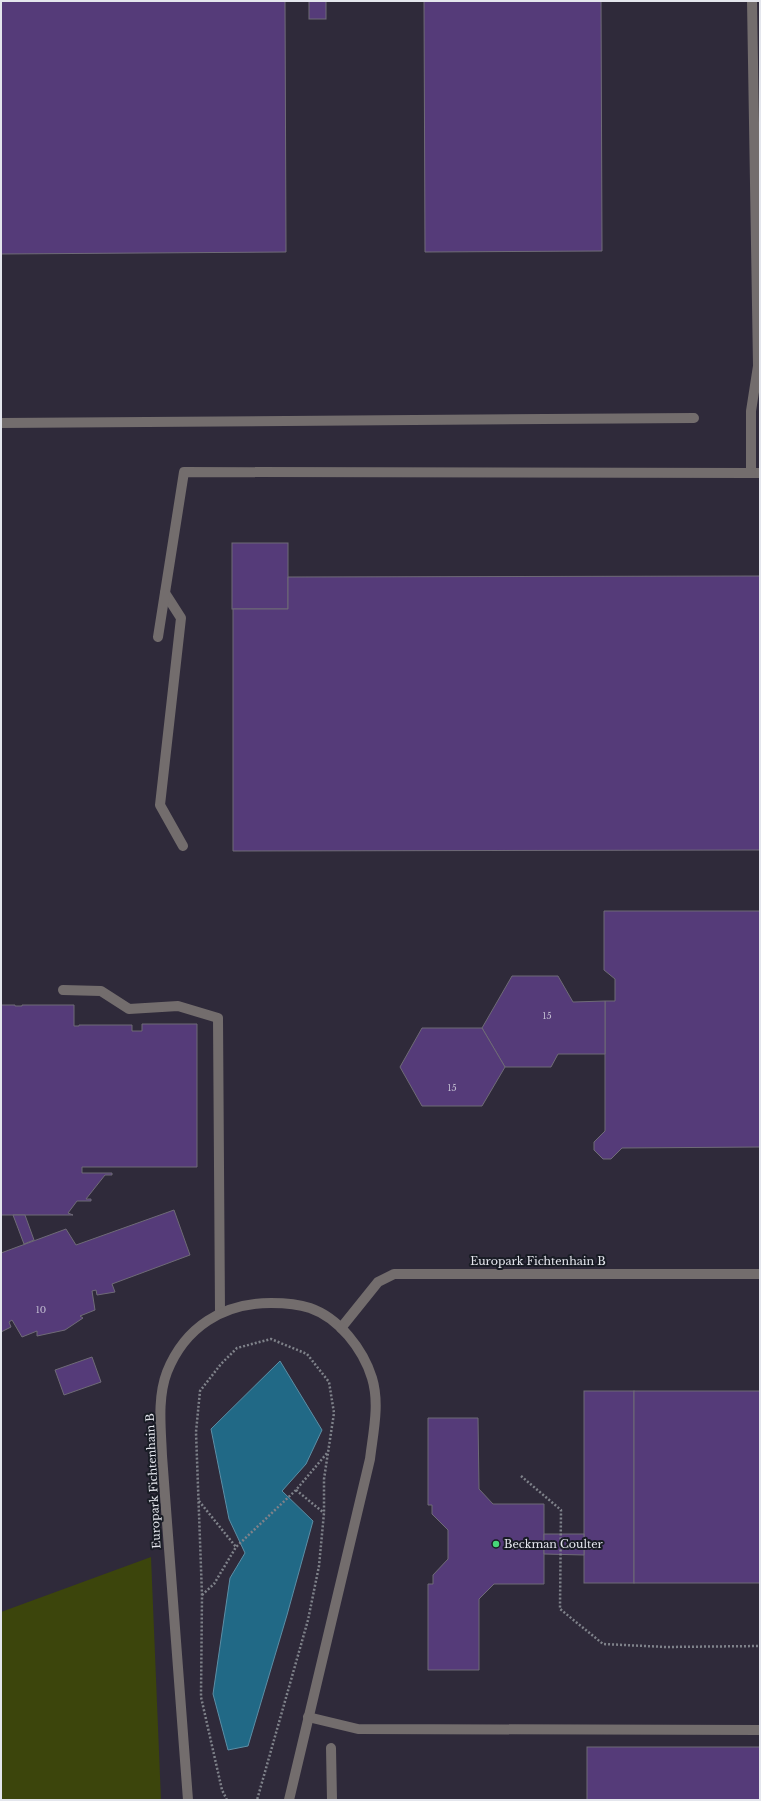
<svg xmlns="http://www.w3.org/2000/svg" width="761" height="1801" font-family="'Libre Baskerville',serif">
  <style>
    .commercial { fill: #2f2a3a }
    .green { fill: #3c450c }
    .water { fill: #216986; stroke: #5c8ea5 }
    .building { fill: #553b79; stroke: #6f6b77 }
    .lines { fill: none; stroke-linecap: round; stroke-linejoin: round }
    .path { stroke: #7f828a; stroke-width: 2.5; stroke-dasharray: 2 2; stroke-linecap: butt }
    .minor { stroke: #736d6d; stroke-width: 10 }
    .poi-dot { fill: #47d779; stroke: #191c25; stroke-width: 1.5 }
    .labels { text-anchor: middle; dominant-baseline: central; stroke-width: 4; stroke-linejoin: round; paint-order: stroke }
    .number-label { font-size: 9px; fill: #c0bbd0 }
    .street-label { font-size: 11px; fill: #e4e6ed; stroke: #191c25 }
    .poi-label { font-size: 11px; fill: #e4e6ed; stroke: #191c25; text-anchor: start }
  </style>
  <rect width="100%" height="100%" fill="#22252f"/>
  <rect class="commercial" x="1" y="1" width="759" height="1799"/>
  <polygon class="green" points="151,1557 161,1800 1,1800 1,1612"/>
  <polygon class="water" points="280,1361 322,1430 306,1464 282,1491 313,1521 287,1615 248,1746 228,1750 213,1694 230,1578 245,1553 229,1519 211,1429"/>
  <g class="building">
    <polygon points="1,1 285,1 286,252 1,254"/>
    <rect x="309" y="1" width="17" height="18"/>
    <polygon points="424,1 601,1 602,251 425,252"/>
    <rect x="232" y="543" width="56" height="66"/>
    <polygon points="760,576 760,850 233,851 233,609 288,609 288,577"/>
    <polygon points="604,911 760,911 760,1147 622,1148 611,1159 603,1159 594,1150 594,1142 605,1131 605,1001 615,1001 615,979 604,970"/>
    <polygon points="512,976 558,976 573,1002 605,1001 605,1054 558,1054 551,1067 505,1067 482,1028"/>
    <polygon points="1,1005 15,1005 15,1006 22,1006 22,1005 74,1005 74,1026 79,1026 79,1025 132,1025 132,1031 142,1031 142,1024 197,1024 197,1167 82,1167 82,1173 112,1173 112,1175 105,1175 86,1199 91,1199 91,1201 77,1201 68,1213 73,1215 1,1215"/>
    <polygon points="422,1028 482,1028 505,1067 482,1106 422,1106 400,1067"/>
    <polygon points="174,1210 190,1255 112,1284 115,1292 97,1295 96,1290 92,1291 95,1310 80,1316 83,1318 65,1330 37,1336 37,1331 22,1337 12,1320 9,1322 11,1327 1,1332 1,1253 66,1229 76,1245"/>
    <polygon points="13,1215 25,1215 34,1240 24,1244"/>
    <polygon points="92,1357 101,1382 64,1395 55,1370"/>
    <rect x="584" y="1391" width="50" height="192"/>
    <rect x="634" y="1391" width="126" height="192"/>
    <polygon points="428,1418 478,1418 479,1489 493,1504 544,1504 544,1584 494,1584 479,1599 479,1670 428,1670 428,1584 433,1584 433,1575 448,1559 448,1530 432,1514 432,1505 428,1505"/>
    <polygon points="544,1534 584,1534 584,1555 544,1554"/>
    <rect x="587" y="1747" width="173" height="53"/>
  </g>
  <g class="lines">
    <g class="path">
      <polyline points="521,1476 561,1510 560,1609 603,1644 666,1647 760,1646"/>
      <polyline points="296,1490 324,1513"/>
      <polyline points="199,1501 236,1547"/>
      <polyline points="202,1595 214,1584 236,1547 296,1490 328,1452"/>
      <polyline points="227,1800 222,1790 201,1697 202,1595 196,1432 200,1391 221,1364 237,1348 271,1339 307,1354 329,1382 334,1413 324,1479 324,1513 319,1566 308,1620 257,1800"/>
    </g>
    <g class="minor">
      <polyline points="752,1 758,366 760,365"/>
      <polyline points="758,366 751,411 751,473 760,473"/>
      <polyline points="1,423 694,418"/>
      <polyline points="165,593 181,618 160,805 183,846"/>
      <polyline points="158,637 184,472 751,473"/>
      <polyline points="63,990 101,991 129,1009 178,1006 218,1018 220,1312"/>
      <polyline points="341,1328 378,1282 394,1274 760,1274"/>
      <polyline points="308,1717 358,1729 760,1730"/>
      <polyline points="331,1748 332,1800"/>
      <path d="M 188,1800 L 162,1456 C 161,1429 157,1398 167,1372 C 185,1327 223,1303 271,1303 C 283,1303 298,1304 310,1308 C 339,1318 363,1349 372,1378 C 380,1404 373,1433 370,1459 L 289,1800"/>
    </g>
  </g>
  <circle class="poi-dot" cx="496" cy="1544" r="4"/>
  <g class="labels">
    <g class="number-label">
      <text x="547" y="1015">15</text>
      <text x="452" y="1087">15</text>
      <text x="41" y="1309">10</text>
    </g>
    <g class="street-label">
      <text x="538" y="1261">Europark Fichtenhain B</text>
      <text transform="translate(153 1481) rotate(-93)">Europark Fichtenhain B</text>
    </g>
    <g class="poi-label">
      <text x="504" y="1544">Beckman Coulter</text>
    </g>
  </g>
  <rect width="761" height="1801" fill="none" stroke="#e4e6ed" stroke-width="4"/>
</svg>
